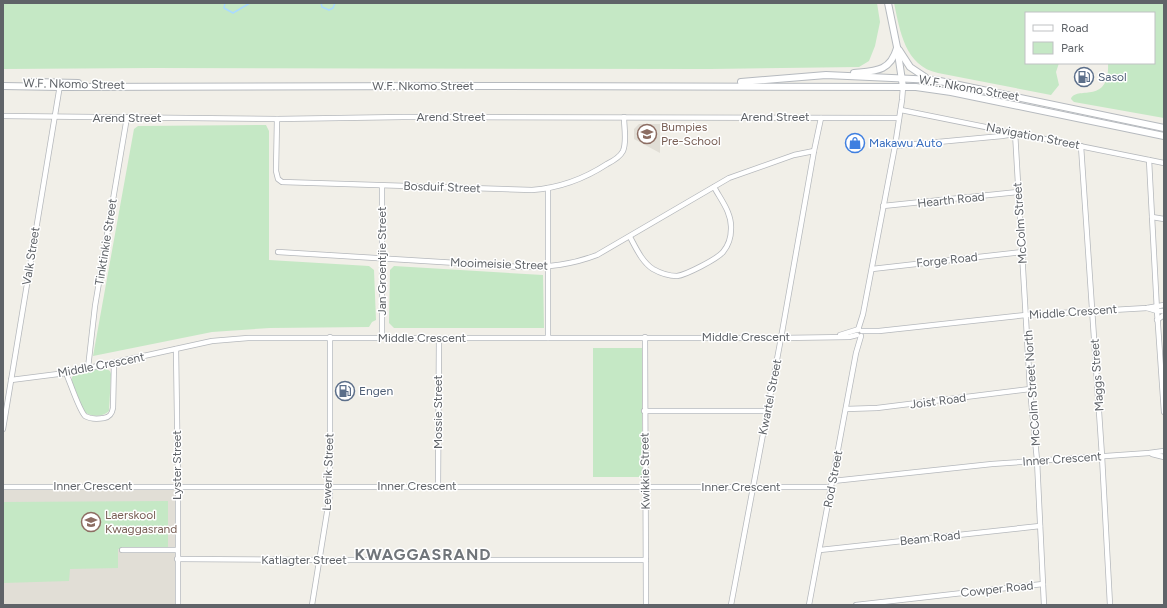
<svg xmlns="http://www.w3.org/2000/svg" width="1167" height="608" font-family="Figtree,sans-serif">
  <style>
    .education { fill: #e1ded6 }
    .green { fill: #c5e8c5 }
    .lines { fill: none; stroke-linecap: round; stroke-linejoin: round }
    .stream { stroke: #aadaff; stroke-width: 1.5 }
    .street-casing { stroke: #b5b8bc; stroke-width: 6 }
    .secondary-casing { stroke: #b6babf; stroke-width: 8 }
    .street { stroke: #fff; stroke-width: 4.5 }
    .secondary { stroke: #fff; stroke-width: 6 }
    .labels { text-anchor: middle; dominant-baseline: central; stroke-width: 3; stroke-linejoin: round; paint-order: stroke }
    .service-label { font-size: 12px; fill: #4e5e75; stroke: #fff; text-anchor: start }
    .street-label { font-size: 12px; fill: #5f6368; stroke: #fff }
    .education-label { font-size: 12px; fill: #785e54; stroke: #fff; text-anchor: start }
    .shop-label { font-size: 12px; fill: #366cbe; stroke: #fff; text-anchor: start }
    .district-label { font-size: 16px; font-weight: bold; letter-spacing: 1px; fill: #70757a; stroke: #fff }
  </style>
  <rect width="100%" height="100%" fill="#f1efe8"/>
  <g class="education">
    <polygon points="639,124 660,124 660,153 634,139 634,129"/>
    <polygon points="179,485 179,605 3,605 3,486"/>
  </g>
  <g class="green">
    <polygon points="3,3 877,3 880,22 875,46 869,61 859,67 710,69 154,68 3,69"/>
    <path d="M 894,3 L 1164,3 L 1164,118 L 1074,102 L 1071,99 C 1076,85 1110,106 1108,63 L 1154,63 L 1154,13 L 1026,13 L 1026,63 L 1059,63 L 1056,72 L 1059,85 L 1051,95 L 938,73 C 905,66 900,31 894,3 Z"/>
    <polygon points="266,125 269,131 269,260 369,266 374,270 376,320 372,322 369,327 270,328 212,332 93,356 134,129 138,126"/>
    <polygon points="394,266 543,275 544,328 394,328 389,323 390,270"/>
    <rect x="593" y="348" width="49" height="129"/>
    <path d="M 105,368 L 110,371 L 111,374 L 109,411 C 103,418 88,417 83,410 L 72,381 L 72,377 L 77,373 Z"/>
    <polygon points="168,501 168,549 118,549 118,568 70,569 69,581 3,583 3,502"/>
  </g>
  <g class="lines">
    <g class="stream">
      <polyline points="225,3 224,8 233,13 250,3"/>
      <polyline points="321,3 322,7 329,10 333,8 335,3"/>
    </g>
    <defs>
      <g id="street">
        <polyline points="901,110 1164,163"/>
        <polyline points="3,116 277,119 403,117 899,118"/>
        <path d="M 277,119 L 276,171 L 278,179 L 282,182 L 532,190 C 560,188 584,179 607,164 C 613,161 620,157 623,151 C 627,142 624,127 624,117"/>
        <polyline points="895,146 1002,136 1008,135 1015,132 1030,389 1037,460 1044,605"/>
        <polyline points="1081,146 1102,456 1110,605"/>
        <polyline points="1149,160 1157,311 1164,412"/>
        <polyline points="883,206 1018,192"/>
        <polyline points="1152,217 1164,219"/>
        <path d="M 630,237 C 636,248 642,262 653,269 C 660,273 669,276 677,276 C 686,275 717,259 723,252 C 728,246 731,237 731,229 C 732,213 721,200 714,187"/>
        <path d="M 278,252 L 522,267 C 549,267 571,265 597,255 L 729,178 L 794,155 L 814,151"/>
        <polyline points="872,269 1022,252"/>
        <polyline points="1147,308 1157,311 1164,311"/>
        <polyline points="1157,320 1164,315"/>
        <polyline points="858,330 863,314 895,146 902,100 903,87"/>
        <polyline points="862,331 879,331 1026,315 1147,308 1164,305"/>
        <polyline points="840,335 859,329"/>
        <polyline points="382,337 382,186"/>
        <polyline points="645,337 646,605"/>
        <polyline points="548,338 548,188"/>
        <polyline points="176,349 178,486 178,605"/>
        <polyline points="88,368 95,306 127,117"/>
        <path d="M 66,373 C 70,382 79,410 85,416 C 90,419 98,419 104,418 C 110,417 112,414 113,408 L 114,363"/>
        <polyline points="11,380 66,373 212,341 248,338 781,338 849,337 857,335"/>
        <polyline points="846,409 877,408 1030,389"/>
        <polyline points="644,411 767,411"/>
        <polyline points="3,429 60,85"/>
        <polyline points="1152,454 1164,457"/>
        <polyline points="833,481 992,464 1149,453 1164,451"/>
        <polyline points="438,486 439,338"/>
        <polyline points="3,487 831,487"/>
        <polyline points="122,550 177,550"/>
        <polyline points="820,550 1040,526"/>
        <polyline points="177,559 319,560 646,560"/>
        <polyline points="312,605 330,494 330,337"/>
        <polyline points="731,605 781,338 814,151 821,118"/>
        <polyline points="809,605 856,353 861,336"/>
        <polyline points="856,605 1043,584"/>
      </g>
      <g id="secondary">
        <polyline points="888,3 897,47 903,87"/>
        <polyline points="899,50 910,67 925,77"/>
        <path d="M 854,73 C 875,71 890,72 897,48"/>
        <polyline points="33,82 78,83"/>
        <polyline points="741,82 826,75 935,80 1164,128"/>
        <polyline points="3,86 60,87 467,86 916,87 951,92 1164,136"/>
      </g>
    </defs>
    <use href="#street" class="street-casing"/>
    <use href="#secondary" class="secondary-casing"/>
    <use href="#street" class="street"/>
    <use href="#secondary" class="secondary"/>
  </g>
  <defs>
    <symbol id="fuel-ring" viewBox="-11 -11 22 22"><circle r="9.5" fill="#fff" stroke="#5c6f8a" stroke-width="1.5"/><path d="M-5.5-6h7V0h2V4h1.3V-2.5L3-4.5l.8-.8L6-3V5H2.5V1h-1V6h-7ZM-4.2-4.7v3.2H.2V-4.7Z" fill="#5c6f8a"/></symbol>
    <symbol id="school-ring" viewBox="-11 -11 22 22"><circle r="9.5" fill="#fff" stroke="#8d6e63" stroke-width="1.5"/><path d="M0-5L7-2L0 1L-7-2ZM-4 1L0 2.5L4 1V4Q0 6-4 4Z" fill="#8d6e63"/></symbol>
    <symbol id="shop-ring" viewBox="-11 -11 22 22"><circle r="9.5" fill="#fff" stroke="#3f7fe0" stroke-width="1.5"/><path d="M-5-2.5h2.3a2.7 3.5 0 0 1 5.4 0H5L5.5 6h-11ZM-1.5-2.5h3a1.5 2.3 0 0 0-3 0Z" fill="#3f7fe0"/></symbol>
  </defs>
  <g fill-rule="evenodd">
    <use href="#fuel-ring" x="1073" y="66" width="22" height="22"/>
    <use href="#school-ring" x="636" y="123" width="22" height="22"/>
    <use href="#shop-ring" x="844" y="132" width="22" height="22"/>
    <use href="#fuel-ring" x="334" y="380" width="22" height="22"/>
    <use href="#school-ring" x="80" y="511" width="22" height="22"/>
  </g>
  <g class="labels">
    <g class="service-label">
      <text x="1098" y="77">Sasol</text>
      <text x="359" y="391">Engen</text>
    </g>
    <g class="street-label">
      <text transform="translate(74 84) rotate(1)">W.F. Nkomo Street</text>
      <text x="423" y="86">W.F. Nkomo Street</text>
      <text transform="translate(969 88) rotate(10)">W.F. Nkomo Street</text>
      <text x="451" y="117">Arend Street</text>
      <text x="775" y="117">Arend Street</text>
      <text x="127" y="118">Arend Street</text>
      <text transform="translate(1033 136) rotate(11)">Navigation Street</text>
      <text transform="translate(442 187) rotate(2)">Bosduif Street</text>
      <text transform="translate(951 200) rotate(-6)">Hearth Road</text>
      <text transform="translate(1020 223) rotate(-94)">McColm Street</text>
      <text transform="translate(106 242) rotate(-81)">Tinktinkie Street</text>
      <text transform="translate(31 256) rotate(-81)">Valk Street</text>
      <text transform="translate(947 260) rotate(-6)">Forge Road</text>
      <text transform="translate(382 261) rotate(-90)">Jan Groentjie Street</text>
      <text transform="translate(499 264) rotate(2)">Mooimeisie Street</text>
      <text transform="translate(1073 312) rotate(-4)">Middle Crescent</text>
      <text x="746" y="337">Middle Crescent</text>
      <text x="422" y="338">Middle Crescent</text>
      <text transform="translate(101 365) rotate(-11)">Middle Crescent</text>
      <text transform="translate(1097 375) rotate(-94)">Maggs Street</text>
      <text transform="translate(1032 388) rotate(-94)">McColm Street North</text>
      <text transform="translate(770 397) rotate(-79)">Kwartel Street</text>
      <text transform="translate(938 401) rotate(-7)">Joist Road</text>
      <text transform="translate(438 412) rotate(-90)">Mossie Street</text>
      <text transform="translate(1062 459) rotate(-4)">Inner Crescent</text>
      <text transform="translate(177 465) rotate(-90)">Lyster Street</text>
      <text transform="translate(645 471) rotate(-91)">Kwikkie Street</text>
      <text transform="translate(328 472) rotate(-88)">Lewerik Street</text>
      <text transform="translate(833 479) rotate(-79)">Rod Street</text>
      <text x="93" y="486">Inner Crescent</text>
      <text x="417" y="486">Inner Crescent</text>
      <text x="741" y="487">Inner Crescent</text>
      <text transform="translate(930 538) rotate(-6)">Beam Road</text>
      <text x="304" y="560">Katlagter Street</text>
      <text transform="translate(997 589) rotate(-6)">Cowper Road</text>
    </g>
    <g class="education-label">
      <text x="661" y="127">Bumpies<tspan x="661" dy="14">Pre-School</tspan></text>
      <text x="105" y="515">Laerskool<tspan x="105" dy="14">Kwaggasrand</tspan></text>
    </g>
    <g class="shop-label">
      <text x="869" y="143">Makawu Auto</text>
    </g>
    <g class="district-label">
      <text x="423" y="554">KWAGGASRAND</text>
    </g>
  </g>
  <rect width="1167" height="608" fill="none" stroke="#5f6368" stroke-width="8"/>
  <rect x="1025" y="12" width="130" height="52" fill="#ffffff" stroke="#bfc1c3"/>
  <rect x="1033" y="25" width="20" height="6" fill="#ffffff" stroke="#bfc1c3"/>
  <text x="1061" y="32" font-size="12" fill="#5f6368">Road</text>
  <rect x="1033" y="42" width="20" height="12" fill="#c5e8c5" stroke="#bfc1c3"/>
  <text x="1061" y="52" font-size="12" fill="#5f6368">Park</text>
</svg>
